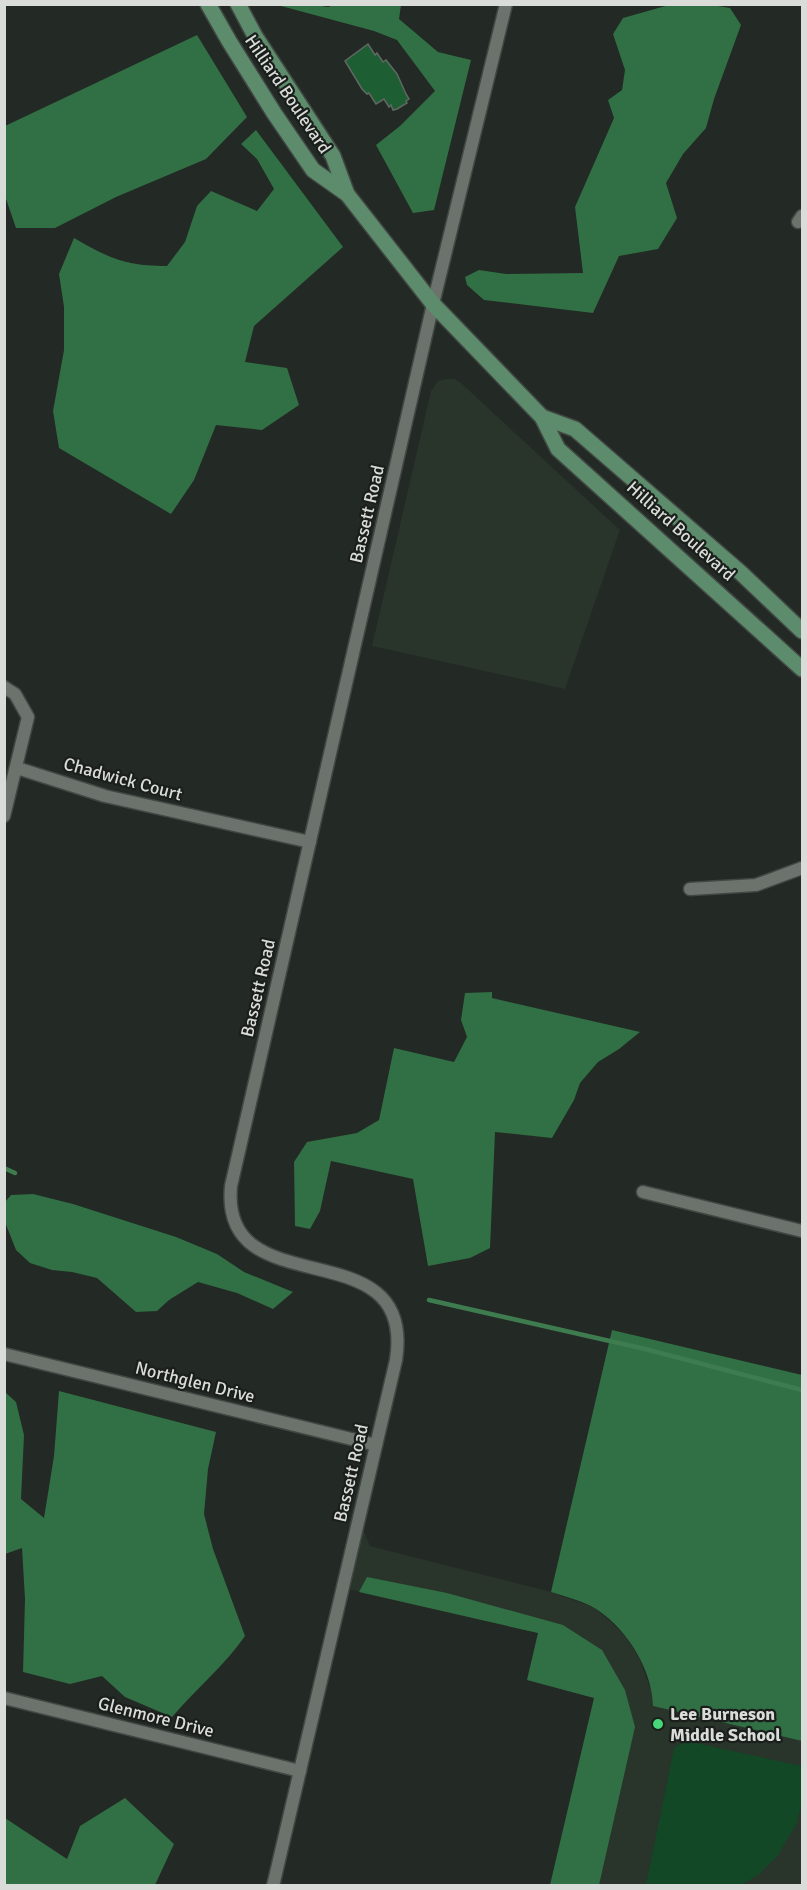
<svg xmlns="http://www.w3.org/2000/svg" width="807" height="1890" font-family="Signika,sans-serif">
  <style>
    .built { fill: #29342b }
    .green { fill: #124825 }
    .forest { fill: #316f44 }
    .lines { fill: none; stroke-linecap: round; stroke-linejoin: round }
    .stream { stroke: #3e7c50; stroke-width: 4.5 }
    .building { fill: #1e5e33; stroke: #616863; stroke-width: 1.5 }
    .minor-casing { stroke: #414742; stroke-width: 15 }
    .secondary-casing { stroke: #414742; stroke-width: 18 }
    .minor { stroke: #6c736d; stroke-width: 12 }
    .secondary { stroke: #5d8c6d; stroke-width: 15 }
    .poi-dot { fill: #47d779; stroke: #1a1f1b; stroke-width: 2 }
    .labels { text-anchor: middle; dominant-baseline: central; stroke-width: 4.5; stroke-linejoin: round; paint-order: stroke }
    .street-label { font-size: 18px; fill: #d9dcd9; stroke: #1a1f1b }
    .poi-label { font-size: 18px; font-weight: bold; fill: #d9dcd9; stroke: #1a1f1b; text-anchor: start }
  </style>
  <rect width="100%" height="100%" fill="#232924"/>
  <g class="built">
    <polygon points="447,379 455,379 461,383 620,530 565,689 372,646 431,391 438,381"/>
    <polygon points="363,1529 370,1546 551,1592 593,1607 610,1621 627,1638 639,1658 653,1695 654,1706 802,1741 802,1885 550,1885 594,1698 527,1680 538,1633 348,1589"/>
  </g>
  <polygon class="green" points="686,1741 802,1766 802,1800 797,1823 778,1855 759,1874 742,1885 646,1885 674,1748"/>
  <g class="forest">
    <polygon points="289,4 315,5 328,7 338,4 401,5 399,19 438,52 471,60 434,210 413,213 376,145 400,126 435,91 397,40 374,31 281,6"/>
    <polygon points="669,5 712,5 730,8 741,25 714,99 706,128 683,154 666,183 677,218 658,249 619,256 593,313 484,300 467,285 465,277 479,270 506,274 583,273 575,207 614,118 608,100 622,90 625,70 613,34 623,18"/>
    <polygon points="197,35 247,117 206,159 116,197 55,228 16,228 5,196 5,126"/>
    <path d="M 256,130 L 343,247 L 254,326 L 245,362 L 287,368 L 299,405 L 262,430 L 216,425 L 194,480 L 171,514 L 59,448 L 53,411 L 64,350 L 64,307 L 59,274 L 74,238 C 109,258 125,266 167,266 L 185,242 L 197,206 L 211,191 L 257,211 L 274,189 L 257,159 L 241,144 Z"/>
    <polygon points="492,992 492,998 640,1032 619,1049 598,1062 580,1083 574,1100 552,1138 495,1132 490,1248 470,1258 428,1266 413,1179 331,1161 320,1211 310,1229 295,1226 294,1162 307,1142 357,1133 379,1120 394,1048 454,1062 467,1037 461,1020 465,993"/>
    <polygon points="33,1194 73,1204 176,1237 217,1254 244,1272 293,1292 273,1309 237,1293 198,1282 169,1300 157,1311 136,1312 97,1278 72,1272 52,1270 30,1263 16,1250 5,1222 5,1202 11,1195"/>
    <path d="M 612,1330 L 802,1375 L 802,1741 L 653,1706 C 652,1668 625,1625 591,1606 C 578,1600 564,1596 551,1592 Z"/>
    <path d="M 59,1391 L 216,1432 L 208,1469 L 204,1514 L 213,1549 L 245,1636 C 224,1666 196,1689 172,1717 L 125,1697 L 102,1676 L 70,1684 L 23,1672 L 25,1599 L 22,1548 L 5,1554 L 5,1392 L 16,1402 L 24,1435 L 21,1499 L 44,1518 L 54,1456 Z"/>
    <polygon points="367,1577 447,1593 563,1625 602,1650 625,1690 635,1727 599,1885 550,1885 594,1698 527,1680 538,1633 359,1592"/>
    <polygon points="125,1798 174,1844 155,1885 5,1885 5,1818 67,1859 80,1826"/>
  </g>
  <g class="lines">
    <g class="stream">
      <polyline points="4,1168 15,1173"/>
      <polyline points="429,1300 645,1349 802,1390"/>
    </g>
  </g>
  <polygon class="building" points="368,44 375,55 377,53 383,62 386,60 397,74 406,94 409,99 406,101 407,103 397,109 393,110 391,105 389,107 384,99 376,104 369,93 367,94 362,89 345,61"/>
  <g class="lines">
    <defs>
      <g id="minor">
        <polyline points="798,222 802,216"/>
        <polyline points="4,687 15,694 28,717 4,816"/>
        <polyline points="17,768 105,796 310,842"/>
        <polyline points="690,889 756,885 802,868"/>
        <polyline points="643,1192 802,1231"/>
        <polyline points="4,1354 376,1445"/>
        <polyline points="4,1698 300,1771"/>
        <path d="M 273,1886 L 396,1360 C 417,1225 219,1310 231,1186 L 433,304 L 506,4"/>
      </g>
      <g id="secondary">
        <polyline points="208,4 229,41 274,113 313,170 347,194 433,304 542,417 558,449 802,669"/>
        <polyline points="238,4 255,36 333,156 347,194"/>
        <polyline points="542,417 575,429 741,573 802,631"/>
      </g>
    </defs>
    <use href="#minor" class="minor-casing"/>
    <use href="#secondary" class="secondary-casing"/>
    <use href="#minor" class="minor"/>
    <use href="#secondary" class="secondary"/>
  </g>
  <circle class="poi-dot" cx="658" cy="1724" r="6"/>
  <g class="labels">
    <g class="street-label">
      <text transform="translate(288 94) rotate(56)">Hilliard Boulevard</text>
      <text transform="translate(367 514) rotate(-77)">Bassett Road</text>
      <text transform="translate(681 531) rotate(42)">Hilliard Boulevard</text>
      <text transform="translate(123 779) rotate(15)">Chadwick Court</text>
      <text transform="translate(258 988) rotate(-77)">Bassett Road</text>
      <text transform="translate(195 1382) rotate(14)">Northglen Drive</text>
      <text transform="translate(351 1473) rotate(-77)">Bassett Road</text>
      <text transform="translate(156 1717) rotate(14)">Glenmore Drive</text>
    </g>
    <g class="poi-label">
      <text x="670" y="1714">Lee Burneson<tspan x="670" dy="21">Middle School</tspan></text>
    </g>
  </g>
  <rect width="807" height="1890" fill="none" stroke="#d9dcd9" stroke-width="12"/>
</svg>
